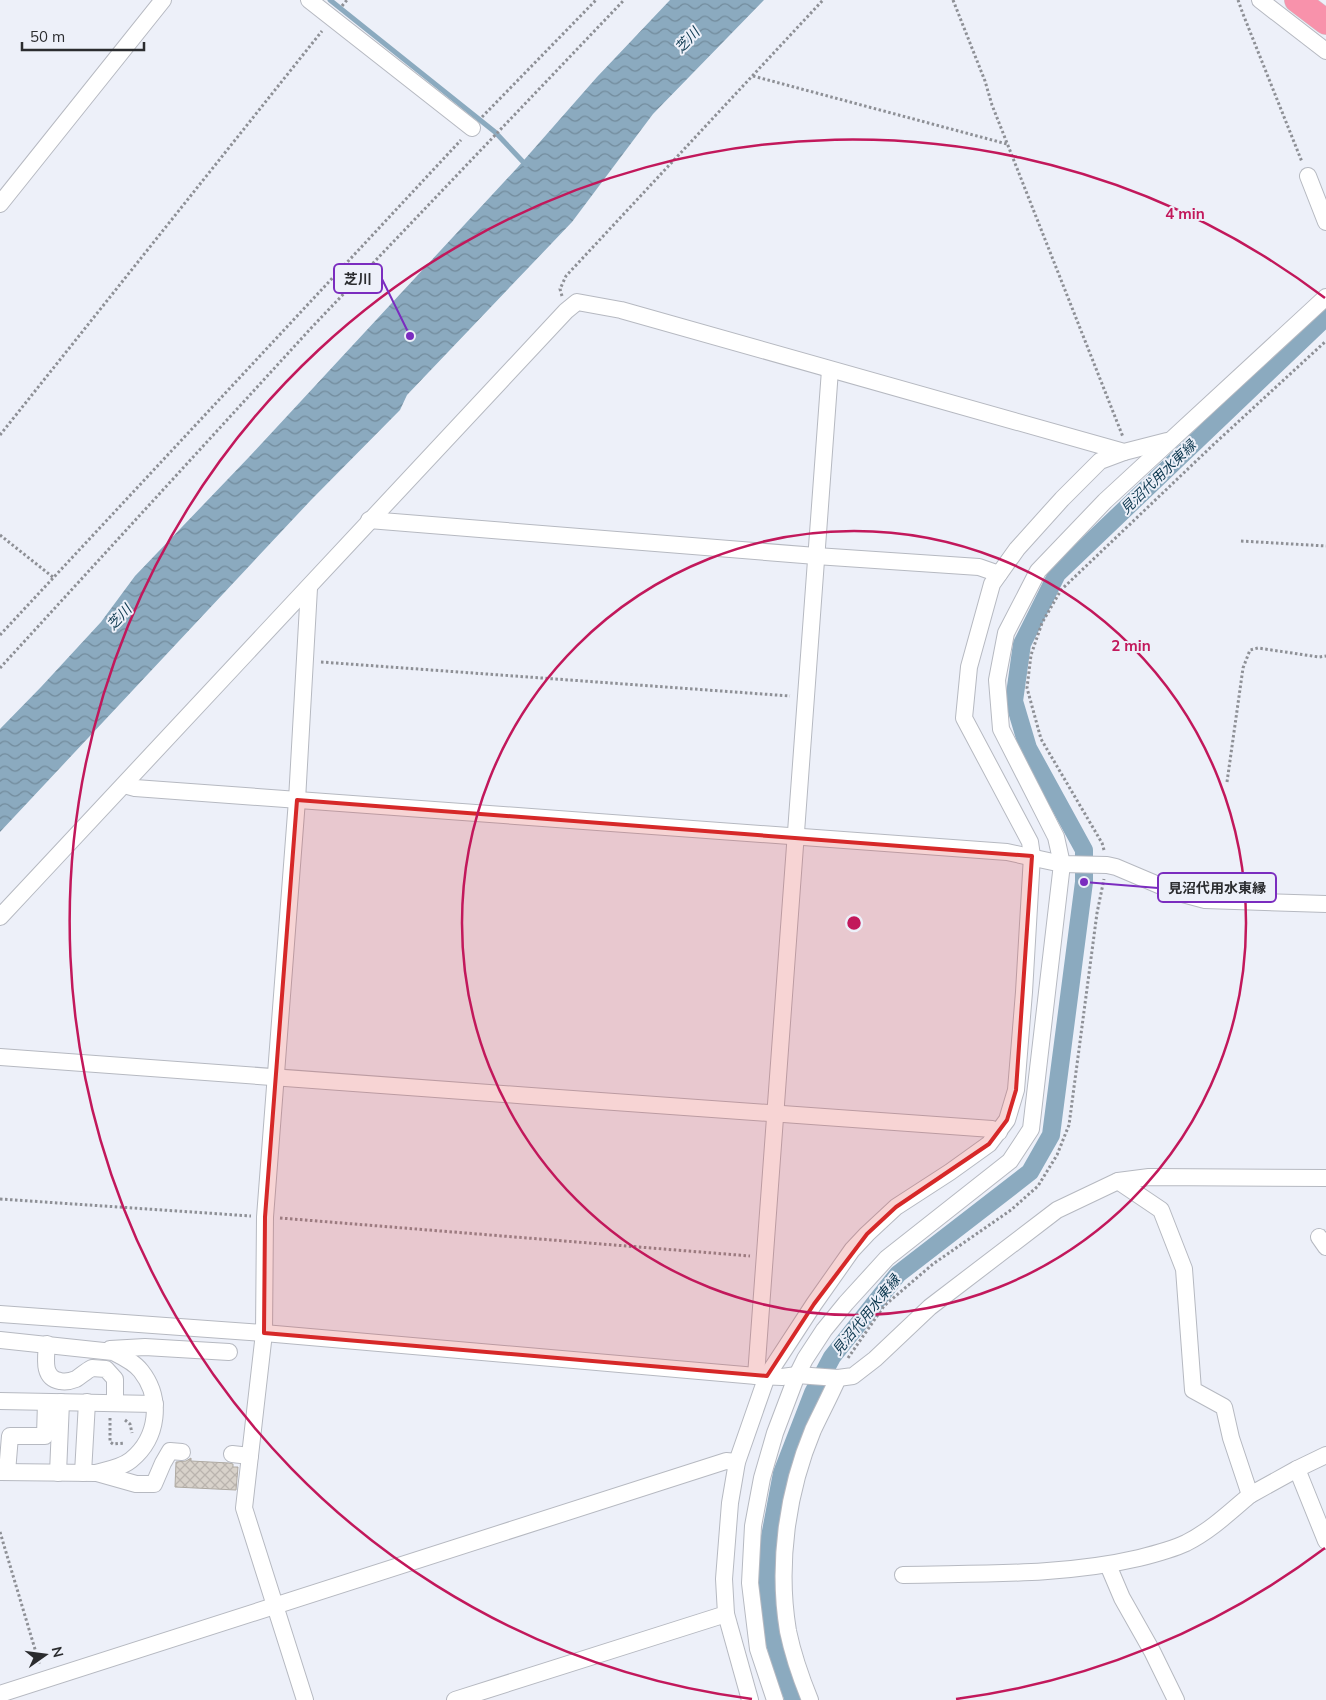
<svg xmlns="http://www.w3.org/2000/svg" width="1326" height="1700" font-family="Mulish,'Noto Sans JP',sans-serif">
  <style>
    .water { fill: url(#water-waves) }
    .lines { fill: none; stroke-linecap: round; stroke-linejoin: round }
    .stream { stroke: #8baabf; stroke-width: 5 }
    .canal { stroke: #8baabf; stroke-width: 18 }
    .building { fill: url(#building-cross-hatch); stroke: #afaaa2 }
    .minor-casing { stroke: #b6b9c1; stroke-width: 18 }
    .highway-casing { stroke: #cccccd; stroke-width: 26 }
    .path { stroke: #8e9096; stroke-width: 3; stroke-dasharray: 2.5 2.5; stroke-linecap: butt }
    .minor { stroke: #fff; stroke-width: 16 }
    .highway { stroke: #f892ab; stroke-width: 25 }
    .marked { fill: #d62828; fill-opacity: 0.2; stroke: #d62828; stroke-width: 4; stroke-linejoin: round }
    .ring { fill: none; stroke: #c2185b; stroke-width: 2.5 }
    .labels { text-anchor: middle; dominant-baseline: central; stroke-width: 4; stroke-linejoin: round; paint-order: stroke }
    .water-label { font-size: 14px; font-style: italic; fill: #0d384f; stroke: #edf0f9 }
    .centre { fill: #c2185b; stroke: #edf0f9; stroke-width: 2.5 }
    .ring-label { font-size: 15px; text-anchor: middle; font-weight: bold; fill: #c2185b; stroke: #edf0f9; stroke-width: 4; stroke-linejoin: round; paint-order: stroke }
    .leader { fill: none; stroke: #7b2cbf; stroke-width: 2 }
    .callout-dot { fill: #7b2cbf; stroke: #edf0f9; stroke-width: 2 }
    .callout { fill: #edf0f9; stroke: #7b2cbf; stroke-width: 2 }
    .callout-label { font-size: 14px; text-anchor: middle; font-weight: bold; fill: #2b2c2f }
  </style>
  <defs>
    <pattern id="water-waves" width="16" height="10" patternUnits="userSpaceOnUse" patternTransform="scale(1.25)"><rect width="16" height="10" fill="#8baabf"/><path d="M0 5q4-4 8 0t8 0" fill="none" stroke="#728b9c"/></pattern>
    <pattern id="building-cross-hatch" width="8" height="8" patternUnits="userSpaceOnUse" patternTransform="scale(1.25)"><rect width="8" height="8" fill="#d8d2ca"/><path d="M0 0l8 8M0 8l8-8" fill="none" stroke="#bab4ae"/></pattern>
  </defs>
  <rect width="100%" height="100%" fill="#edf0f9"/>
  <polygon class="water" points="670,0 764,0 653,114 572,222 407,395 400,410 311,500 0,832 0,729 41,687 101,622 135,576 250,456 517,168 597,77"/>
  <g class="lines">
    <polyline class="stream" points="330,0 495,132 526,165"/>
    <polyline class="canal" points="794,1700 782,1670 774,1640 768,1596 767,1568 769,1542 782,1473 813,1393 832,1357 898,1274 1030,1172 1051,1135 1084,882 1084,850 1028,748 1014,701 1022,644 1057,574 1326,317"/>
  </g>
  <polygon class="building" points="191,1458 191,1461 229,1463 233,1464 233,1467 238,1467 236,1490 175,1487 176,1462 186,1461"/>
  <g class="lines">
    <defs>
      <g id="minor">
        <polyline points="309,0 472,128"/>
        <polyline points="1260,0 1326,51"/>
        <polyline points="1308,176 1326,222"/>
        <polyline points="0,204 163,0"/>
        <polyline points="369,520 816,556 979,567 999,574"/>
        <polyline points="124,785 135,788 1007,852 1062,864 1107,865 1116,867 1175,892 1205,900 1326,904"/>
        <path d="M 0,917 C 189,715 377,512 566,311 L 577,302 L 621,310 L 1124,452 L 1167,441"/>
        <path d="M 0,1057 C 331,1080 661,1107 992,1129 L 999,1132"/>
        <polyline points="1118,1181 1161,1210 1184,1269 1193,1390 1224,1407 1231,1438 1250,1495 1297,1469 1326,1455"/>
        <polyline points="1319,1237 1326,1247"/>
        <polyline points="0,1314 264,1333 756,1376 782,1377 797,1375 838,1378 853,1376 875,1359 930,1307 1057,1210 1118,1181 1149,1177 1326,1178"/>
        <path d="M 0,1340 L 113,1352 C 123,1357 134,1362 141,1371 C 163,1399 158,1438 131,1460 C 121,1468 107,1470 95,1473 L 0,1472"/>
        <path d="M 47,1344 C 46,1358 42,1378 60,1381 C 65,1382 71,1381 76,1379 C 81,1376 86,1371 92,1368 L 106,1369 L 115,1379 L 115,1403"/>
        <polyline points="110,1349 145,1347 229,1352"/>
        <polyline points="756,1376 830,370"/>
        <polyline points="0,1401 155,1404"/>
        <polyline points="232,1454 250,1456"/>
        <polyline points="1297,1469 1326,1541"/>
        <polyline points="7,1472 10,1436 45,1436 46,1402"/>
        <polyline points="58,1473 61,1402"/>
        <polyline points="83,1473 87,1402"/>
        <polyline points="97,1473 136,1484 154,1484 163,1463 170,1451 182,1452"/>
        <polyline points="1108,1565 1122,1598 1152,1651 1176,1700"/>
        <path d="M 903,1575 C 981,1573 1062,1576 1139,1558 C 1155,1554 1171,1550 1186,1543 C 1210,1531 1230,1512 1250,1495"/>
        <polyline points="726,1614 750,1700"/>
        <polyline points="0,1694 726,1461 737,1462"/>
        <polyline points="305,1700 244,1508 264,1333 265,1217 297,800 309,588"/>
        <polyline points="455,1700 726,1614 724,1579 730,1503 737,1462 767,1376 814,1304 852,1250 867,1234 896,1207 950,1172 989,1144 1007,1120 1016,1090 1024,992 1032,856 1030,842 964,718 969,667 992,584 1017,549 1062,499 1100,461 1124,452"/>
        <polyline points="775,1700 758,1649 750,1583 753,1526 762,1478 775,1433 797,1375 805,1359 824,1330 846,1303 887,1258 1010,1161 1031,1129 1062,864 1056,837 1001,729 997,680 1006,633 1038,571 1105,501 1326,297"/>
        <path d="M 810,1700 C 801,1678 793,1655 788,1631 C 777,1565 787,1492 813,1430 C 821,1413 830,1396 838,1378"/>
      </g>
      <polyline id="highway" points="1297,0 1326,22"/>
    </defs>
    <use href="#minor" class="minor-casing"/>
    <use href="#highway" class="highway-casing"/>
    <g class="path">
      <polyline points="953,0 985,81 992,105 1123,437"/>
      <polyline points="1238,0 1243,14 1302,162"/>
      <polyline points="342,6 347,0"/>
      <polyline points="753,76 1007,144"/>
      <polyline points="482,117 596,0"/>
      <polyline points="562,296 560,289 566,276 823,0"/>
      <polyline points="0,435 322,31"/>
      <polyline points="0,535 54,578"/>
      <polyline points="1241,541 1326,546"/>
      <polyline points="0,635 461,140"/>
      <polyline points="321,662 790,696"/>
      <polyline points="0,668 313,326 624,0"/>
      <polyline points="1227,782 1243,668 1250,650 1258,648 1319,657 1326,656"/>
      <polyline points="1104,850 1102,843 1041,739 1027,688 1031,655 1042,623 1061,590 1213,445 1326,341"/>
      <polyline points="0,1199 251,1216"/>
      <polyline points="280,1218 750,1256"/>
      <polyline points="848,1358 884,1306 933,1264 1011,1210 1038,1186 1057,1155 1069,1125 1097,913 1104,879"/>
      <polyline points="110,1418 110,1442 113,1444 125,1443"/>
      <polyline points="125,1420 130,1424 132,1433"/>
      <polyline points="0,1532 40,1666"/>
    </g>
    <use href="#minor" class="minor"/>
    <use href="#highway" class="highway"/>
  </g>
  <path class="marked" d="M 297,800 L 1032,856 L 1016,1090 L 1007,1120 L 989,1144 L 896,1207 L 867,1234 L 814,1304 L 767,1376 L 264,1333 L 265,1217 Z"/>
  <g class="ring">
    <circle cx="854" cy="923" r="392"/>
    <path d="M1325 1548A783 783 0 0 1 956 1699M752 1699A783 783 0 1 1 1325 298"/>
  </g>
  <g class="labels">
    <g class="water-label">
      <text transform="translate(687 40) rotate(-47)">芝川</text>
      <text transform="translate(1158 477) rotate(-44)">見沼代用水東縁</text>
      <text transform="translate(119 617) rotate(-47)">芝川</text>
      <text transform="translate(866 1315) rotate(-51)">見沼代用水東縁</text>
    </g>
  </g>
  <circle cx="854" cy="923" r="8" class="centre"/>
  <g class="ring-label">
    <text x="1185" y="219">4 min</text>
    <text x="1131" y="651">2 min</text>
  </g>
  <path class="leader" d="M410 336L382 279M1084 882L1158 888"/>
  <g class="callout-dot">
    <circle cx="410" cy="336" r="5"/>
    <circle cx="1084" cy="882" r="5"/>
  </g>
  <g class="callout">
    <rect x="334" y="264" width="48" height="29" rx="5"/>
    <rect x="1158" y="873" width="118" height="29" rx="5"/>
  </g>
  <g class="callout-label">
    <text x="358" y="284">芝川</text>
    <text x="1217" y="893">見沼代用水東縁</text>
  </g>
  <g transform="translate(45 1655) rotate(76)" stroke="#edf0f9" stroke-width="4" paint-order="stroke">
  <path d="M0-4L9 19L0 12L-9 19Z" fill="#2b2c2f"/>
  <text y="-8" font-size="14" font-weight="bold" text-anchor="middle" fill="#2b2c2f">N</text>
  </g>
  <path d="M22 42v8h122v-8" fill="none" stroke="#2b2c2f" stroke-width="2.5"/>
  <text x="30" y="42" font-size="15" fill="#2b2c2f" stroke="#edf0f9" stroke-width="4" paint-order="stroke">50 m</text>
</svg>
